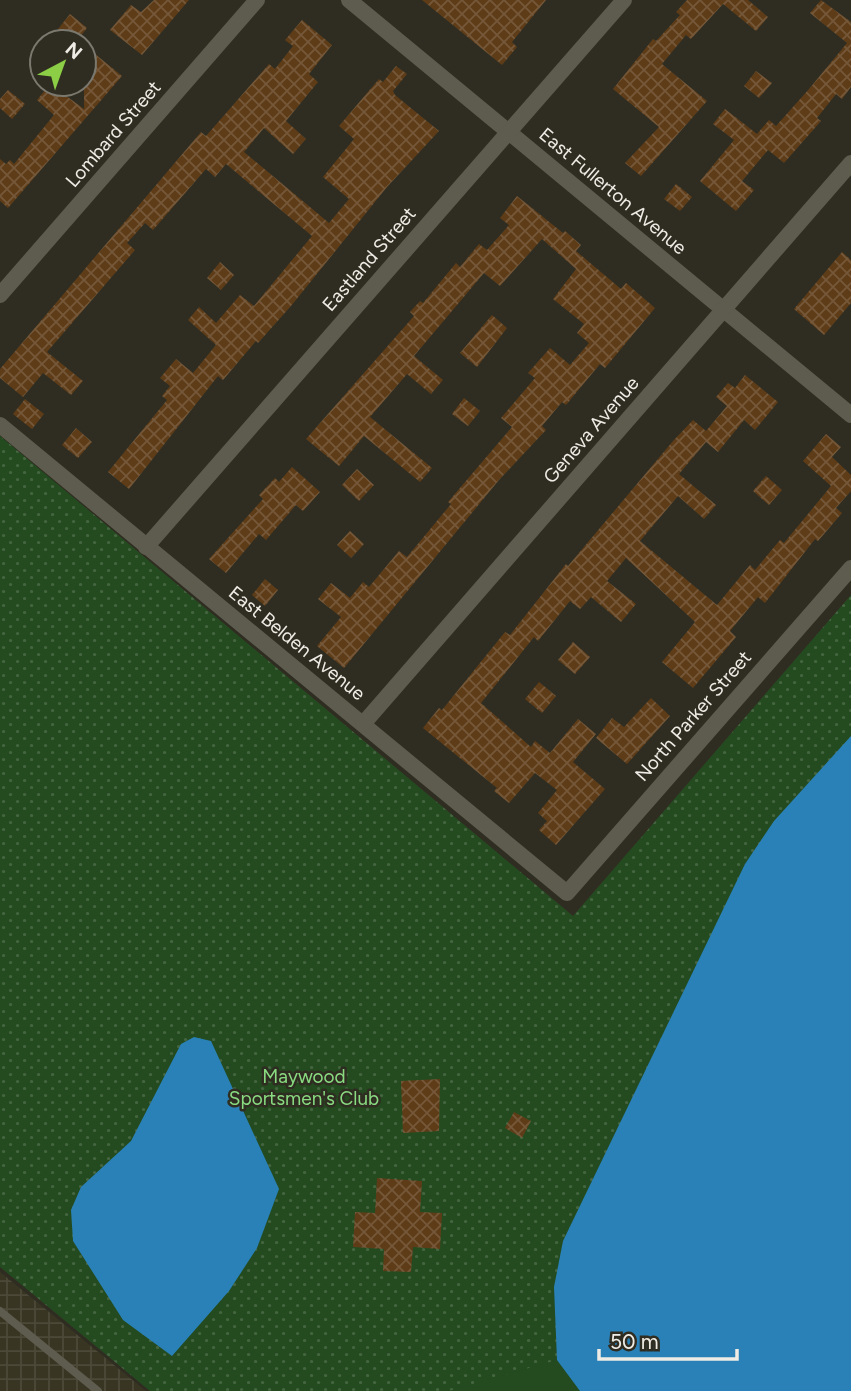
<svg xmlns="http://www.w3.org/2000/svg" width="851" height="1391" font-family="Figtree,sans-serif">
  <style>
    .industrial { fill: url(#industrial-grid) }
    .grass { fill: url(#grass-dots) }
    .pitch { fill: #244b20 }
    .water { fill: #2a81b8 }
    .building { fill: url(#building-cross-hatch) }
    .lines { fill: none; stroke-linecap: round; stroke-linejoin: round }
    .service { stroke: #5e5b4f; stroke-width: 8 }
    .minor { stroke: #5e5b4f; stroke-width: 16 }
    .labels { text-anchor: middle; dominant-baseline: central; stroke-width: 5; stroke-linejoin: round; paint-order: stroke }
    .street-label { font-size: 19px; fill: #eeece5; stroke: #2f2d21 }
    .park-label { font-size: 19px; fill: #89db81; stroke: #2f2d21 }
  </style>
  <defs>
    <pattern id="industrial-grid" width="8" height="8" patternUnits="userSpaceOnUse" patternTransform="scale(1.75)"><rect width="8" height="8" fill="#393523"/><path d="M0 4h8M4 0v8" fill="none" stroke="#4c4938"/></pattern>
    <pattern id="grass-dots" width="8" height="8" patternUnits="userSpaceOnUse" patternTransform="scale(1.75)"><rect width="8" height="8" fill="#244b20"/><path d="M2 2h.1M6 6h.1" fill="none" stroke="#446540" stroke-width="1.8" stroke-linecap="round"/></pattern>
    <pattern id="building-cross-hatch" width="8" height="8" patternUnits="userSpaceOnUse" patternTransform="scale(1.75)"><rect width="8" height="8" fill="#5e3c18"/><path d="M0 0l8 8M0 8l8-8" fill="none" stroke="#755839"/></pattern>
  </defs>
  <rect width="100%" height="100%" fill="#2f2d21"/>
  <polygon class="industrial" points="0,1272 146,1391 0,1391"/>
  <polygon class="grass" points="0,436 573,916 851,595 851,1391 150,1391 0,1267"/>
  <polygon class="pitch" points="557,1360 580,1391 449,1391"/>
  <g class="water">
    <polygon points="851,736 851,1391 580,1391 557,1360 554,1287 563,1241 745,864 774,821"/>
    <polygon points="194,1037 211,1041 279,1189 257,1248 229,1291 172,1356 123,1320 73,1241 71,1210 81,1187 131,1141 181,1044"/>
  </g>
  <g class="building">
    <polygon points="154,0 189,0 142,55 110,30 131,5 141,12"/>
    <polygon points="422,0 546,0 512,42 517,47 502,65"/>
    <polygon points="687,0 748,0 768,17 756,31 723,4 691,39 686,35 662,64 707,101 641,176 625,163 659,127 613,89 653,39 656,41 680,15 676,12"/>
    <polygon points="821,0 851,22 851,87 842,99 836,94 817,118 821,121 784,163 768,150 742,181 754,190 736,211 700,181 734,140 713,124 725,109 757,134 769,120 776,126 809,89 847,43 810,13"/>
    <polygon points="70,14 87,28 76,42 58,29"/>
    <polygon points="302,20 332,45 309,74 318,82 286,121 306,139 293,154 264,128 244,152 329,223 349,199 323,177 354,139 339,126 379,79 383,82 396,66 407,74 393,91 395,95 439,131 387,187 291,306 258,343 256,341 223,380 218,376 129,489 108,472 167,400 162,396 170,386 160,378 176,359 193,373 216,345 188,320 199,307 216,323 240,295 254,306 312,236 226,164 215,177 206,169 153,230 145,223 127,243 135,250 47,352 83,381 71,395 43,373 23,397 0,378 0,369 201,132 206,136 269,64 275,69 293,46 285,40"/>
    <polygon points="84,45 122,76 8,208 0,201 0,159 6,164 10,160 14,164 54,115 37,100 50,84 84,109"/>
    <polygon points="756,71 772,83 759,98 744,86"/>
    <polygon points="8,90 25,104 12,119 0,108 0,99"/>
    <polygon points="676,184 692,197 680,211 664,199"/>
    <polygon points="517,196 563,233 565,231 581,245 576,251 621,289 626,283 655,308 605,368 600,364 566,405 562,402 542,426 546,430 499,480 344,668 317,646 341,617 318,599 331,583 350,598 363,582 369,587 399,551 407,557 451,504 448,502 512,427 501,418 535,378 528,373 550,348 570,365 589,343 577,333 584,324 553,299 576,269 542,239 500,286 484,273 414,356 443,380 431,394 407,374 370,417 432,468 420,482 364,436 339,466 306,439 414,316 410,312 420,301 423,303 456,263 460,267 479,244 487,250 509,225 500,218"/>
    <polygon points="842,252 851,260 851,303 824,335 794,309"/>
    <polygon points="220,262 234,275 221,290 207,278"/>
    <polygon points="492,315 507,328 477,367 460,353"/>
    <polygon points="745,375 778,402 755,430 744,420 718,452 706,442 679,474 716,505 704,519 678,496 640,541 717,605 750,565 755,570 780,540 784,543 831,486 803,461 826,434 841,447 832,457 851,475 851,491 836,508 842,513 818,541 815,539 765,603 758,597 730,631 736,637 693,688 662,662 695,622 626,558 607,581 636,604 621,622 591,597 580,609 570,601 538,641 534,637 481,703 531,747 535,741 550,753 578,719 596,734 573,762 605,789 556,845 539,830 547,821 538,813 557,790 535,773 509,803 494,791 497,788 423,728 439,708 442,710 505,632 510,635 566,564 568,566 673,441 693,420 706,431 727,406 716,397 728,383 735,388"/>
    <polygon points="464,398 480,411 468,426 452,414"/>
    <polygon points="25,399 44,414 32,429 13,414"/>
    <polygon points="76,428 92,442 78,458 62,445"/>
    <polygon points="292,467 320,492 303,511 296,505 266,540 259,534 226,573 209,559 263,499 259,495 275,478 279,482"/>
    <polygon points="357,469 374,485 359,501 342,485"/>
    <polygon points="766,476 782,490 769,505 753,491"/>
    <polygon points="350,531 364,544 351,558 337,545"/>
    <polygon points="265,579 278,590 265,606 252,595"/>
    <polygon points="573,642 590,657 575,674 558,660"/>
    <polygon points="539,682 556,696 542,713 525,699"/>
    <polygon points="651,698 670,716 627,764 596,738 612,718 624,727"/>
    <polygon points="440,1079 439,1131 403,1133 401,1081"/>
    <polygon points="514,1112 531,1121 522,1138 505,1128"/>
    <polygon points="377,1178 422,1181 420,1212 442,1213 440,1249 413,1247 411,1272 383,1271 384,1249 353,1247 355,1212 375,1213"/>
  </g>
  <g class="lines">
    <polyline class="service" points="0,1311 98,1391"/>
    <g class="minor">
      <polyline points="349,0 851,415"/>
      <polyline points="0,295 257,0"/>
      <polyline points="0,425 567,893 851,568"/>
      <polyline points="146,547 624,0"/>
      <polyline points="363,724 851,163"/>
    </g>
  </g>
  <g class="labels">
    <g class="street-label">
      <text transform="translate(113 134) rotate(-49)">Lombard Street</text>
      <text transform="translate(613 191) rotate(40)">East Fullerton Avenue</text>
      <text transform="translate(369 259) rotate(-49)">Eastland Street</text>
      <text transform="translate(591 430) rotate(-49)">Geneva Avenue</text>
      <text transform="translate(297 643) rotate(39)">East Belden Avenue</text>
      <text transform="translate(693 716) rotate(-49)">North Parker Street</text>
    </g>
    <g class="park-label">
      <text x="304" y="1076">Maywood<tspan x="304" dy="22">Sportsmen's Club</tspan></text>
    </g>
  </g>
  <g transform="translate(63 63) rotate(41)"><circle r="33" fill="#2f2d21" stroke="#7b796f" stroke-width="2"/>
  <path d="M0-5L12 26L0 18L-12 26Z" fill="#8cce45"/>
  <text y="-10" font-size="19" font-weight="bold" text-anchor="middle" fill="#eeece5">N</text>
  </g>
  <path d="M599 1349v10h138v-10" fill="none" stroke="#eeece5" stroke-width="3.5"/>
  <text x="610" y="1349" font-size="21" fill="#eeece5" stroke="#2f2d21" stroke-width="5" paint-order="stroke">50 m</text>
</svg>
